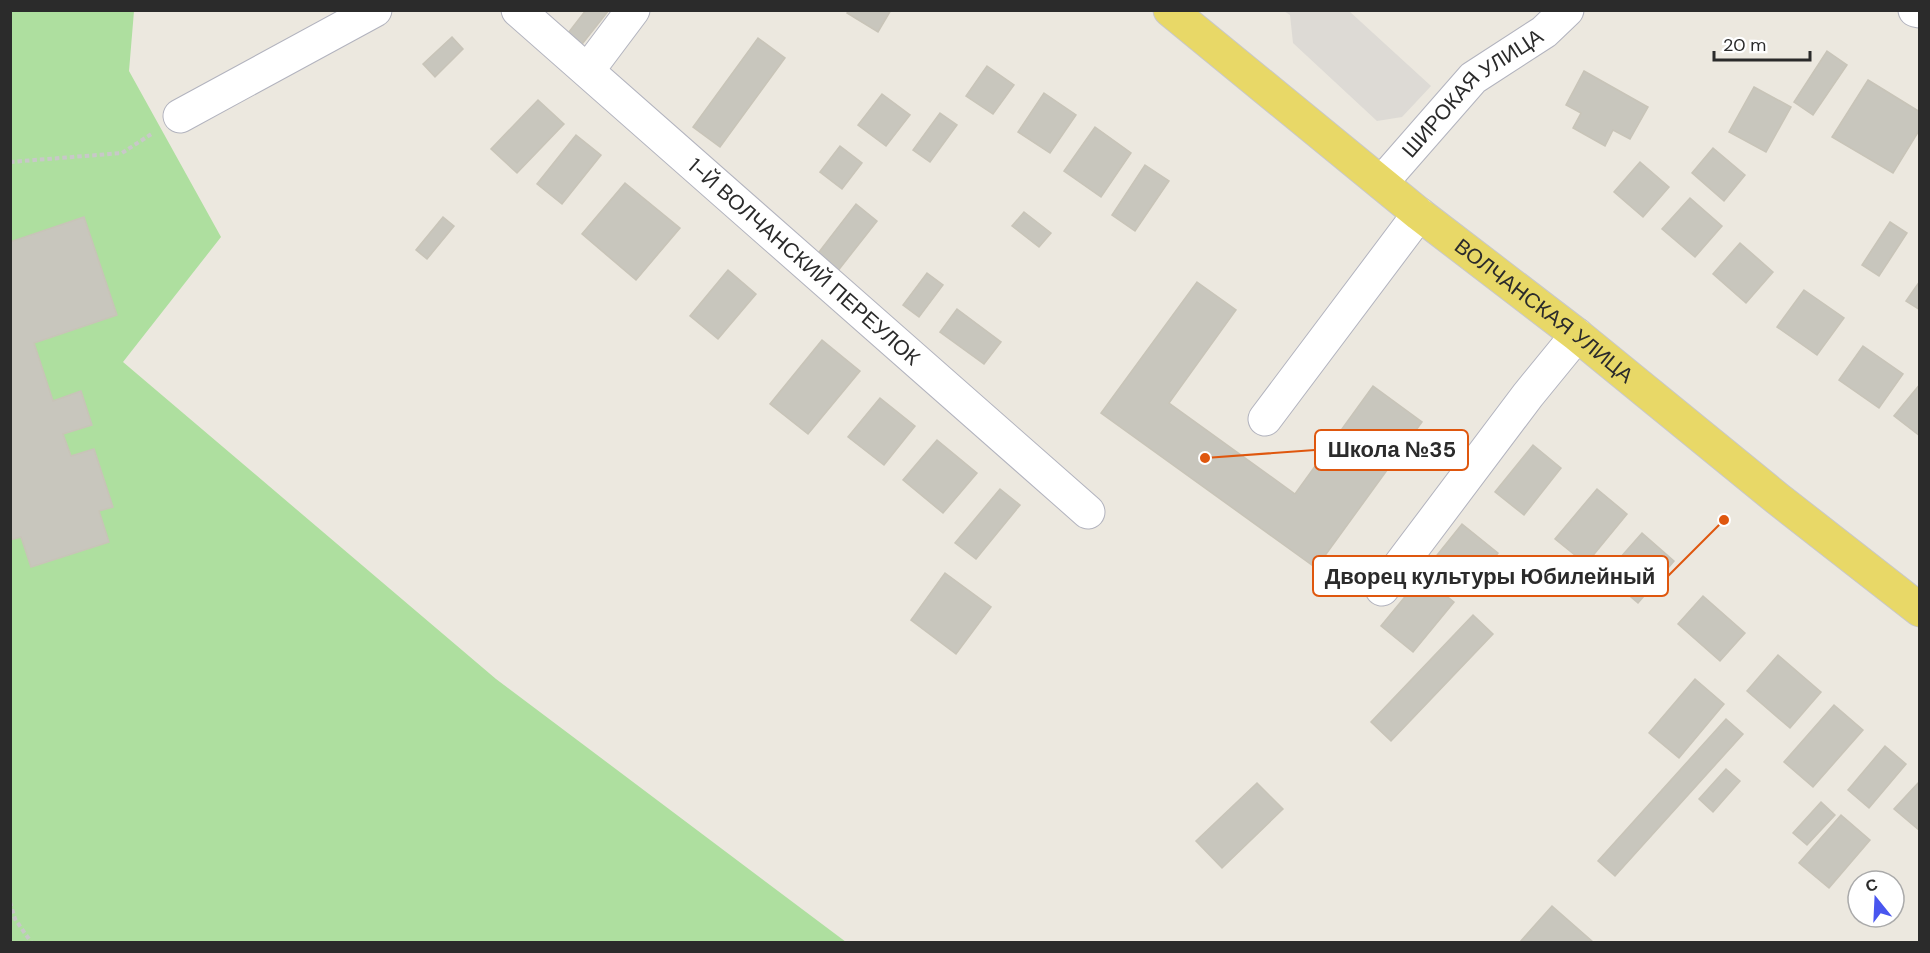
<svg xmlns="http://www.w3.org/2000/svg" width="1930" height="953" font-family="'DM Sans',sans-serif">
  <style>
    .green { fill: #aedf9f }
    .plaza { fill: #dddad5 }
    .building { fill: #c8c6bd; stroke: #c8c4b8; stroke-width: 1.5 }
    .lines { fill: none; stroke-linecap: round; stroke-linejoin: round }
    .minor-casing { stroke: #b2b3be; stroke-width: 35 }
    .major-casing { stroke: #c8c8c8; stroke-width: 35 }
    .path { stroke: #c8c8c8; stroke-width: 4; stroke-dasharray: 4.5 3; stroke-linecap: butt }
    .minor { stroke: #fff; stroke-width: 33 }
    .major { stroke: #e8d867; stroke-width: 33 }
    .labels { text-anchor: middle; dominant-baseline: central; stroke-width: 5; stroke-linejoin: round; paint-order: stroke }
    .street-label { font-size: 21px; fill: #2b2b2b; stroke: #fff }
    .leader { fill: none; stroke: #df570e; stroke-width: 2 }
    .callout-dot { fill: #df570e; stroke: #fff; stroke-width: 2 }
    .callout { fill: #fff; stroke: #df570e; stroke-width: 2 }
    .callout-label { font-size: 22px; text-anchor: middle; font-weight: bold; fill: #2b2b2b }
  </style>
  <rect width="100%" height="100%" fill="#ece8df"/>
  <polygon class="green" points="10,11 134,11 129,71 221,237 123,362 496,679 846,942 11,942"/>
  <polygon class="plaza" points="1284,11 1349,11 1431,86 1402,117 1377,121 1293,43 1290,15"/>
  <g class="building">
    <polygon points="586,10 609,10 579,48 565,37"/>
    <polygon points="849,10 891,10 878,32 847,13"/>
    <polygon points="452,37 463,49 435,77 423,64"/>
    <polygon points="758,38 785,58 720,147 693,127"/>
    <polygon points="1827,51 1847,65 1813,115 1794,102"/>
    <polygon points="987,66 1014,85 993,114 966,96"/>
    <polygon points="1584,71 1648,107 1630,139 1613,130 1605,146 1573,128 1581,113 1566,105"/>
    <polygon points="1868,80 1920,112 1920,129 1893,173 1832,137"/>
    <polygon points="1754,87 1791,107 1766,152 1729,132"/>
    <polygon points="1044,93 1076,115 1050,153 1018,132"/>
    <polygon points="882,94 910,115 886,146 858,125"/>
    <polygon points="538,100 564,124 517,173 491,149"/>
    <polygon points="940,113 957,125 930,162 913,150"/>
    <polygon points="1095,127 1131,153 1101,197 1064,171"/>
    <polygon points="576,135 601,155 562,204 537,184"/>
    <polygon points="840,146 862,163 842,189 820,172"/>
    <polygon points="1713,148 1745,175 1724,201 1692,173"/>
    <polygon points="1640,162 1669,187 1643,217 1614,192"/>
    <polygon points="1145,165 1169,181 1135,231 1112,215"/>
    <polygon points="625,183 680,228 636,280 582,234"/>
    <polygon points="1690,198 1722,226 1695,257 1662,229"/>
    <polygon points="856,204 877,221 837,272 816,256"/>
    <polygon points="1024,212 1051,233 1039,247 1012,226"/>
    <polygon points="84,217 117,315 34,343 53,401 81,391 92,425 63,434 71,456 94,449 113,507 99,511 109,542 31,567 21,537 10,540 10,242"/>
    <polygon points="443,217 454,226 427,259 416,250"/>
    <polygon points="1890,222 1907,233 1879,276 1862,265"/>
    <polygon points="1740,243 1773,272 1746,303 1713,274"/>
    <polygon points="728,270 756,294 718,339 690,316"/>
    <polygon points="927,273 943,285 919,317 903,305"/>
    <polygon points="1920,281 1920,310 1906,301"/>
    <polygon points="1197,282 1236,310 1169,403 1295,494 1373,386 1422,422 1316,568 1101,413"/>
    <polygon points="1804,290 1844,318 1817,355 1777,327"/>
    <polygon points="957,309 1001,342 984,364 940,332"/>
    <polygon points="822,340 860,371 808,434 770,404"/>
    <polygon points="1863,346 1903,374 1879,408 1839,380"/>
    <polygon points="1920,384 1920,436 1894,416"/>
    <polygon points="880,398 915,426 884,465 848,437"/>
    <polygon points="937,440 977,473 943,513 903,480"/>
    <polygon points="1533,445 1561,468 1524,515 1495,492"/>
    <polygon points="1000,489 1020,505 976,559 955,543"/>
    <polygon points="1597,489 1627,514 1586,564 1555,539"/>
    <polygon points="1462,524 1498,553 1470,588 1434,559"/>
    <polygon points="1642,533 1674,561 1638,603 1605,575"/>
    <polygon points="945,573 991,607 956,654 911,620"/>
    <polygon points="1422,576 1454,602 1413,652 1381,626"/>
    <polygon points="1703,596 1745,633 1720,661 1678,624"/>
    <polygon points="1473,615 1493,634 1391,741 1371,722"/>
    <polygon points="1778,655 1821,692 1790,728 1747,691"/>
    <polygon points="1695,679 1724,704 1679,758 1649,733"/>
    <polygon points="1834,705 1863,730 1813,787 1784,762"/>
    <polygon points="1726,719 1743,734 1615,876 1598,861"/>
    <polygon points="1885,746 1906,764 1869,808 1848,790"/>
    <polygon points="1726,769 1740,781 1713,812 1699,799"/>
    <polygon points="1920,781 1920,831 1894,809"/>
    <polygon points="1257,783 1283,809 1222,868 1196,841"/>
    <polygon points="1821,802 1835,815 1807,845 1793,833"/>
    <polygon points="1841,815 1870,840 1829,888 1799,863"/>
    <polygon points="1552,906 1593,942 1520,942"/>
  </g>
  <g class="lines">
    <defs>
      <g id="minor">
        <path id="s1" d="M 518,10 L 1088,512"/>
        <polyline points="1915,10 1920,11"/>
        <polyline points="588,70 633,10"/>
        <polyline points="180,116 375,10"/>
        <path id="s2" d="M 1382,182 L 1473,78 L 1544,32 L 1567,10"/>
        <polyline points="1265,419 1419,214"/>
        <polyline points="1382,589 1528,395 1577,335"/>
      </g>
      <g id="major">
        <path id="s3" d="M 1170,10 L 1419,214 L 1577,335 L 1778,499 L 1920,610"/>
      </g>
    </defs>
    <use href="#minor" class="minor-casing"/>
    <use href="#major" class="major-casing"/>
    <g class="path">
      <polyline points="10,162 122,153 153,133"/>
      <polyline points="10,902 15,919 31,942"/>
    </g>
    <use href="#minor" class="minor"/>
    <use href="#major" class="major"/>
  </g>
  <g class="labels">
    <g class="street-label">
      <text stroke="none"><textPath href="#s2" startOffset="128">ШИРОКАЯ УЛИЦА</textPath></text>
      <text stroke="none"><textPath href="#s1" startOffset="381">1-Й ВОЛЧАНСКИЙ ПЕРЕУЛОК</textPath></text>
      <text stroke="none"><textPath href="#s3" startOffset="480">ВОЛЧАНСКАЯ УЛИЦА</textPath></text>
    </g>
  </g>
  <path class="leader" d="M1205 458L1315 450M1724 520L1668 576"/>
  <g class="callout-dot">
    <circle cx="1205" cy="458" r="6"/>
    <circle cx="1724" cy="520" r="6"/>
  </g>
  <g class="callout">
    <rect x="1315" y="430" width="153" height="40" rx="6"/>
    <rect x="1313" y="556" width="355" height="40" rx="6"/>
  </g>
  <g class="callout-label">
    <text x="1392" y="457">Школа №35</text>
    <text x="1490" y="584">Дворец культуры Юбилейный</text>
  </g>
  <rect width="1930" height="953" fill="none" stroke="#2b2b2b" stroke-width="24"/>
  <g transform="translate(1876 899) rotate(342)"><circle r="28" fill="#ffffff" stroke="#aaaaaa" stroke-width="1.5"/>
  <path d="M0-4.5L10 22L0 15L-10 22Z" fill="#4956ef"/>
  <text y="-9" font-size="16" font-weight="bold" text-anchor="middle" fill="#2b2b2b">С</text>
  </g>
  <path d="M1714 51v9h96v-9" fill="none" stroke="#2b2b2b" stroke-width="3"/>
  <text x="1723" y="51" font-size="18" fill="#2b2b2b" stroke="#ffffff" stroke-width="4.5" paint-order="stroke">20 m</text>
</svg>
